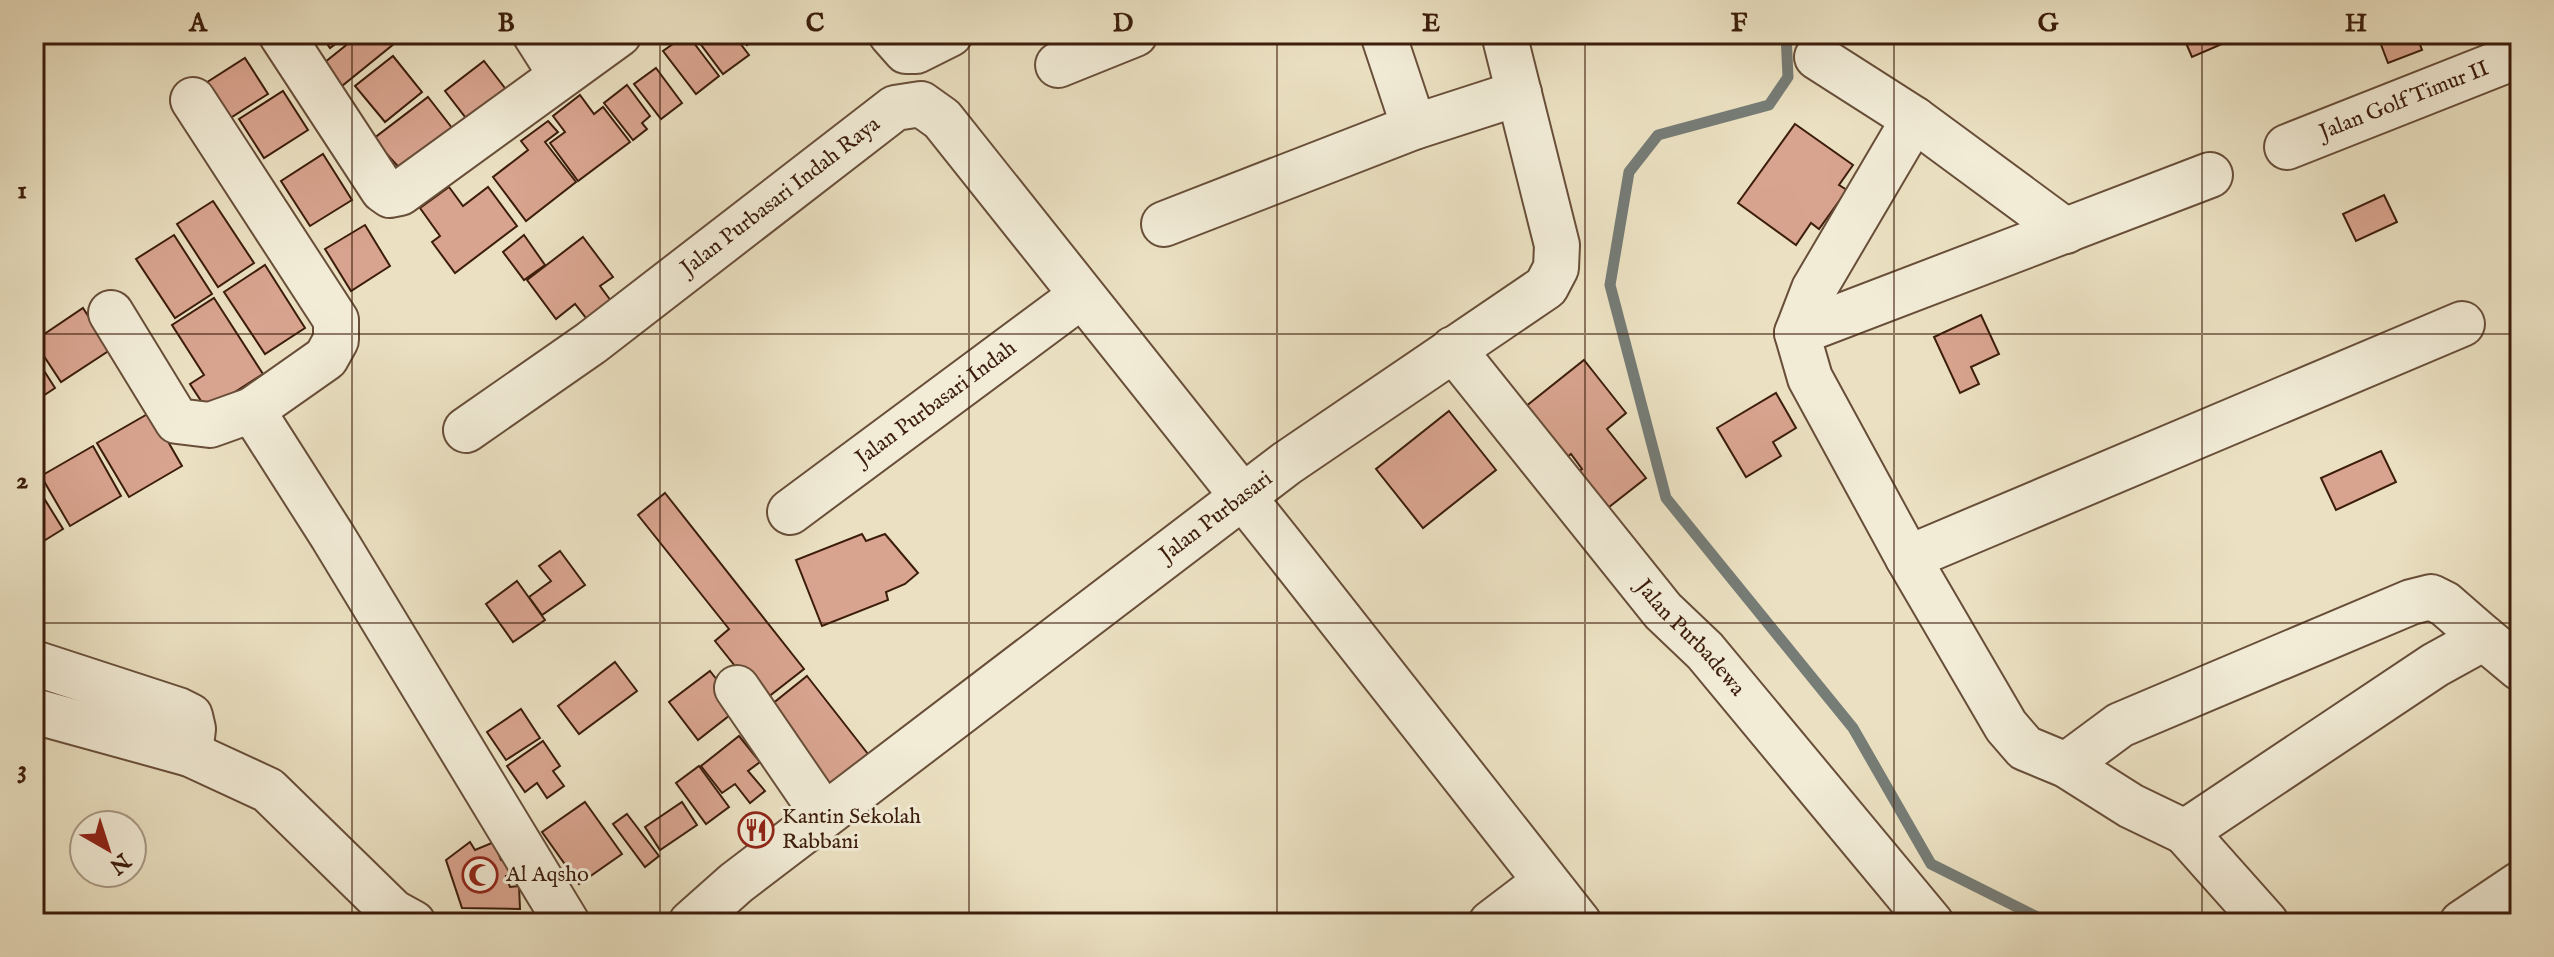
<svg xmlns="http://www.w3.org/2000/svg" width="2554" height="957" font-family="'IM FELL English',serif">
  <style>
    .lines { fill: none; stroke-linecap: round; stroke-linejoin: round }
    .stream { stroke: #767c76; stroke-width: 11 }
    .building { fill: #d9a48f; stroke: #3c1d0b; stroke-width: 2 }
    .minor-casing { stroke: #684e39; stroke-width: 48 }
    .minor { stroke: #f2ecd7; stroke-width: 44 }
    .grid { fill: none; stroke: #3c1d0b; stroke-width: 2; stroke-opacity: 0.55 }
    .labels { text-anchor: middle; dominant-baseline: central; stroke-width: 6; stroke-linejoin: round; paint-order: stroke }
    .street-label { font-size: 22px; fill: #3c1d0b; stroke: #f2ecd7 }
    .poi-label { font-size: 22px; fill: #3c1d0b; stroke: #f2ecd7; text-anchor: start }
    .neatline { fill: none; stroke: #3c1d0b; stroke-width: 3 }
    .grid-label { font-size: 26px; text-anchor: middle; font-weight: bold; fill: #3c1d0b }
  </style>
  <rect width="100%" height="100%" fill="#ebe1c2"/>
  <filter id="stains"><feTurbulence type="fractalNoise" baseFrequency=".0025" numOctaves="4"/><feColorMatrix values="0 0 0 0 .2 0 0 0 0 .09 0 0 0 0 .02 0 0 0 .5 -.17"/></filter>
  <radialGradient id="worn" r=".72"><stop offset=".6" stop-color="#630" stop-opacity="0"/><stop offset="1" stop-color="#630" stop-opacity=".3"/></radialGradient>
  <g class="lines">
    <polyline class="stream" points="1786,34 1788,77 1769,105 1658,135 1629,172 1610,285 1666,498 1853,728 1931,864 2049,923"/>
  </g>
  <g class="building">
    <polygon points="320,34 349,34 330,48"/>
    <polygon points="360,34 388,34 395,43 337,90 319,67"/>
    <polygon points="687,34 719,76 696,94 663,51"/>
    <polygon points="693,34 733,34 749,55 723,74"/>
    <polygon points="738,34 761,34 747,45"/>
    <polygon points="2182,34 2245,34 2192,57"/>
    <polygon points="2377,34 2416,34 2422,50 2388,63"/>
    <polygon points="393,56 422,92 385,122 355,86"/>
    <polygon points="245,58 268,94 224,122 201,86"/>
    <polygon points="484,61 508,92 469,122 445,91"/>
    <polygon points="656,68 682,103 661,119 634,84"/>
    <polygon points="627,85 650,116 642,123 647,129 633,140 604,103"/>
    <polygon points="283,91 308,130 264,158 239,119"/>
    <polygon points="580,95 594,114 603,107 630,142 578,181 550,143 565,132 553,116"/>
    <polygon points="428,97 456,133 404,173 373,139"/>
    <polygon points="548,121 558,132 545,142 576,182 526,221 493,177 528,150 521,141"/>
    <polygon points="1795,124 1853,165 1839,185 1847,190 1819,229 1811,223 1796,245 1738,203"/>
    <polygon points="323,154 352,200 310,226 281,181"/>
    <polygon points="449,187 463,206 488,187 517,226 455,273 432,242 440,236 420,208"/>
    <polygon points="2384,195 2397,222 2356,241 2343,214"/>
    <polygon points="213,201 254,263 218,287 177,224"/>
    <polygon points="365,225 390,266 351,291 325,249"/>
    <polygon points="174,235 212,294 175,318 136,259"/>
    <polygon points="524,235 545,265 524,280 503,252"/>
    <polygon points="583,237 613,277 600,286 614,305 590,323 575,304 556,319 527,280"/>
    <polygon points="265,265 305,328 265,354 224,292"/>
    <polygon points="214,298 263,374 207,410 190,384 204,375 172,325"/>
    <polygon points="83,308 110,350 61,382 34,341"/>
    <polygon points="1981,315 1999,354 1971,367 1979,384 1960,393 1934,337"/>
    <polygon points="34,355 55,388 34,402"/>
    <polygon points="1584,360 1626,413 1607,429 1646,478 1604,511 1575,474 1582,469 1571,454 1566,458 1525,407"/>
    <polygon points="1776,393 1796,428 1773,442 1781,456 1746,477 1717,428"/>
    <polygon points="1449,411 1496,470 1423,528 1376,469"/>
    <polygon points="151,412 182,466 129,497 97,443"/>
    <polygon points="93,446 121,496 70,526 41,476"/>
    <polygon points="2381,451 2396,482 2336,510 2321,478"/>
    <polygon points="34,482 63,529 34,547"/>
    <polygon points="665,493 804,669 763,701 715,641 729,629 638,515"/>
    <polygon points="862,534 866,541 885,534 918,573 905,584 886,592 888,600 822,626 796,560"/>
    <polygon points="560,551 585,585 542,615 529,597 551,581 539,566"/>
    <polygon points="517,581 545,620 513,642 486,604"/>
    <polygon points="615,662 637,691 579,734 558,706"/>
    <polygon points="710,671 739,708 698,740 669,702"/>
    <polygon points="807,676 868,754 827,786 766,709"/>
    <polygon points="521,709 540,738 506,760 487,732"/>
    <polygon points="739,736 760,762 748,771 765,791 750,803 735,784 722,793 701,766"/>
    <polygon points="543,741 560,766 553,771 564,786 547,798 537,783 525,792 507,766"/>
    <polygon points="699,766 729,807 706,824 676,783"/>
    <polygon points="585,802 622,854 579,884 542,832"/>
    <polygon points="682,802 697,825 660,850 645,827"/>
    <polygon points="627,814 659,856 645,867 613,824"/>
    <polygon points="470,842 475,850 494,842 501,860 507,858 513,874 506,876 510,887 519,886 520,909 462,908 446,860"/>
  </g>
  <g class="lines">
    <defs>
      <g id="minor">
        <polyline points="281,34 383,190 390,195 400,193 619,34"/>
        <polyline points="535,34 561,75"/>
        <polyline points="891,34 906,51 916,51 950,34"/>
        <polyline points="1383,34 1414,127"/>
        <polyline points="1817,57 1914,119 2066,231"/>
        <polyline points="1058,65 1135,34"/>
        <polyline points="193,100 336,320 336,340 326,358 252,410"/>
        <path id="s1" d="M 2287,147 L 2520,55"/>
        <polyline points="2210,175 1797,333 1810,378 1908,558 2006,726 2025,748 2066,765 2131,806 2185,832 2435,665 2484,638 2520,668"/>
        <polyline points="1164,224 1414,127 1519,93"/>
        <polyline points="111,313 177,421 210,425 252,410 333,537 567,923"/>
        <polyline points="1797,333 1814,289 1914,119"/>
        <path id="s2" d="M 1453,349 L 1663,611 L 1705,651 L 1931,923"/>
        <path id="s3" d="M 466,430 L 591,343 L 895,108 L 921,104 L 942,119 L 1283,547 L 1579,923"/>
        <path id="s4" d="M 790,512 L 1081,296"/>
        <polyline points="1908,558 2462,324"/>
        <polyline points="34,663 178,710 190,716 193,729 190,754"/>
        <polyline points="737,688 824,815"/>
        <polyline points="34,711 190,754 268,790 393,912 413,923"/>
        <polyline points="2066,765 2120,725 2411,602 2431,597 2445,604 2484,638"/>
        <polyline points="2185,832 2266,923"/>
        <path id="s5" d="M 691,923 L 736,883 L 1287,463 L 1546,287 L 1556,268 L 1557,245 L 1504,34"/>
        <polyline points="1491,923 1545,882"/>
        <polyline points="2462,923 2520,884"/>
      </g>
    </defs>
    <use href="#minor" class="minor-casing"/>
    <use href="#minor" class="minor"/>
  </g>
  <path class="grid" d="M 352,34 L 352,923M 660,34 L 660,923M 969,34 L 969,923M 1277,34 L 1277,923M 1585,34 L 1585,923M 1894,34 L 1894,923M 2202,34 L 2202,923M 34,334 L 2520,334M 34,623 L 2520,623"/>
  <defs>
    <symbol id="restaurant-ring" viewBox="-11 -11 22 22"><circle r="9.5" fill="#f2ecd7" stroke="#8f2418" stroke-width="1.5"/><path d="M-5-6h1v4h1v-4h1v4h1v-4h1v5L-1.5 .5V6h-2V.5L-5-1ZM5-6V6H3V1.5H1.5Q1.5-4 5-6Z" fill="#8f2418"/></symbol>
    <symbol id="mosque-ring" viewBox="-11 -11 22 22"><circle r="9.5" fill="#f2ecd7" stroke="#8f2418" stroke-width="1.5"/><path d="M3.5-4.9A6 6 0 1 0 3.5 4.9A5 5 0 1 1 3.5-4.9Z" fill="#8f2418"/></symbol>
  </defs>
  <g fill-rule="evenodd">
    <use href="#restaurant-ring" x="736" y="810" width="40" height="40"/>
    <use href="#mosque-ring" x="460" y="855" width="40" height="40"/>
  </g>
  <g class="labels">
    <g class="street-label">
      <text stroke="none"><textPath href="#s1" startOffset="126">Jalan Golf Timur II</textPath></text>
      <text stroke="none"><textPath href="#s3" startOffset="392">Jalan Purbasari Indah Raya</textPath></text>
      <text stroke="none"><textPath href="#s4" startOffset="182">Jalan Purbasari Indah</textPath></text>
      <text stroke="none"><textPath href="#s5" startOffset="664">Jalan Purbasari</textPath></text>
      <text stroke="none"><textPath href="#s2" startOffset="374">Jalan Purbadewa</textPath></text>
    </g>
    <g class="poi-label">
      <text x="782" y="817">Kantin Sekolah<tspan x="782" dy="25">Rabbani</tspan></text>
      <text x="506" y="875">Al Aqsho</text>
    </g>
  </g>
  <rect width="2554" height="957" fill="none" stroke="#ebe1c2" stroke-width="88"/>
  <g transform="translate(108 849) rotate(141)"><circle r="38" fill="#f2ecd7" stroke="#a99985" stroke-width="2"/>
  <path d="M0-6L14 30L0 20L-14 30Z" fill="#8f2418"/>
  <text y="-12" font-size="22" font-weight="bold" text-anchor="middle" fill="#3c1d0b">N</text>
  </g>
  <rect x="44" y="44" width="2466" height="869" class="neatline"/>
  <g class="grid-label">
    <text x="198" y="31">A</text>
    <text x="506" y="31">B</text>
    <text x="815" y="31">C</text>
    <text x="1123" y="31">D</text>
    <text x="1431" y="31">E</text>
    <text x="1739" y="31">F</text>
    <text x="2048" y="31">G</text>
    <text x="2356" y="31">H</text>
    <text x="22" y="198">1</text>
    <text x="22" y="488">2</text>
    <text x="22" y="777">3</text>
  </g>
  <rect width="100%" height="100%" filter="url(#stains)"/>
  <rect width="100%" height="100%" fill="url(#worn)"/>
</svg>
